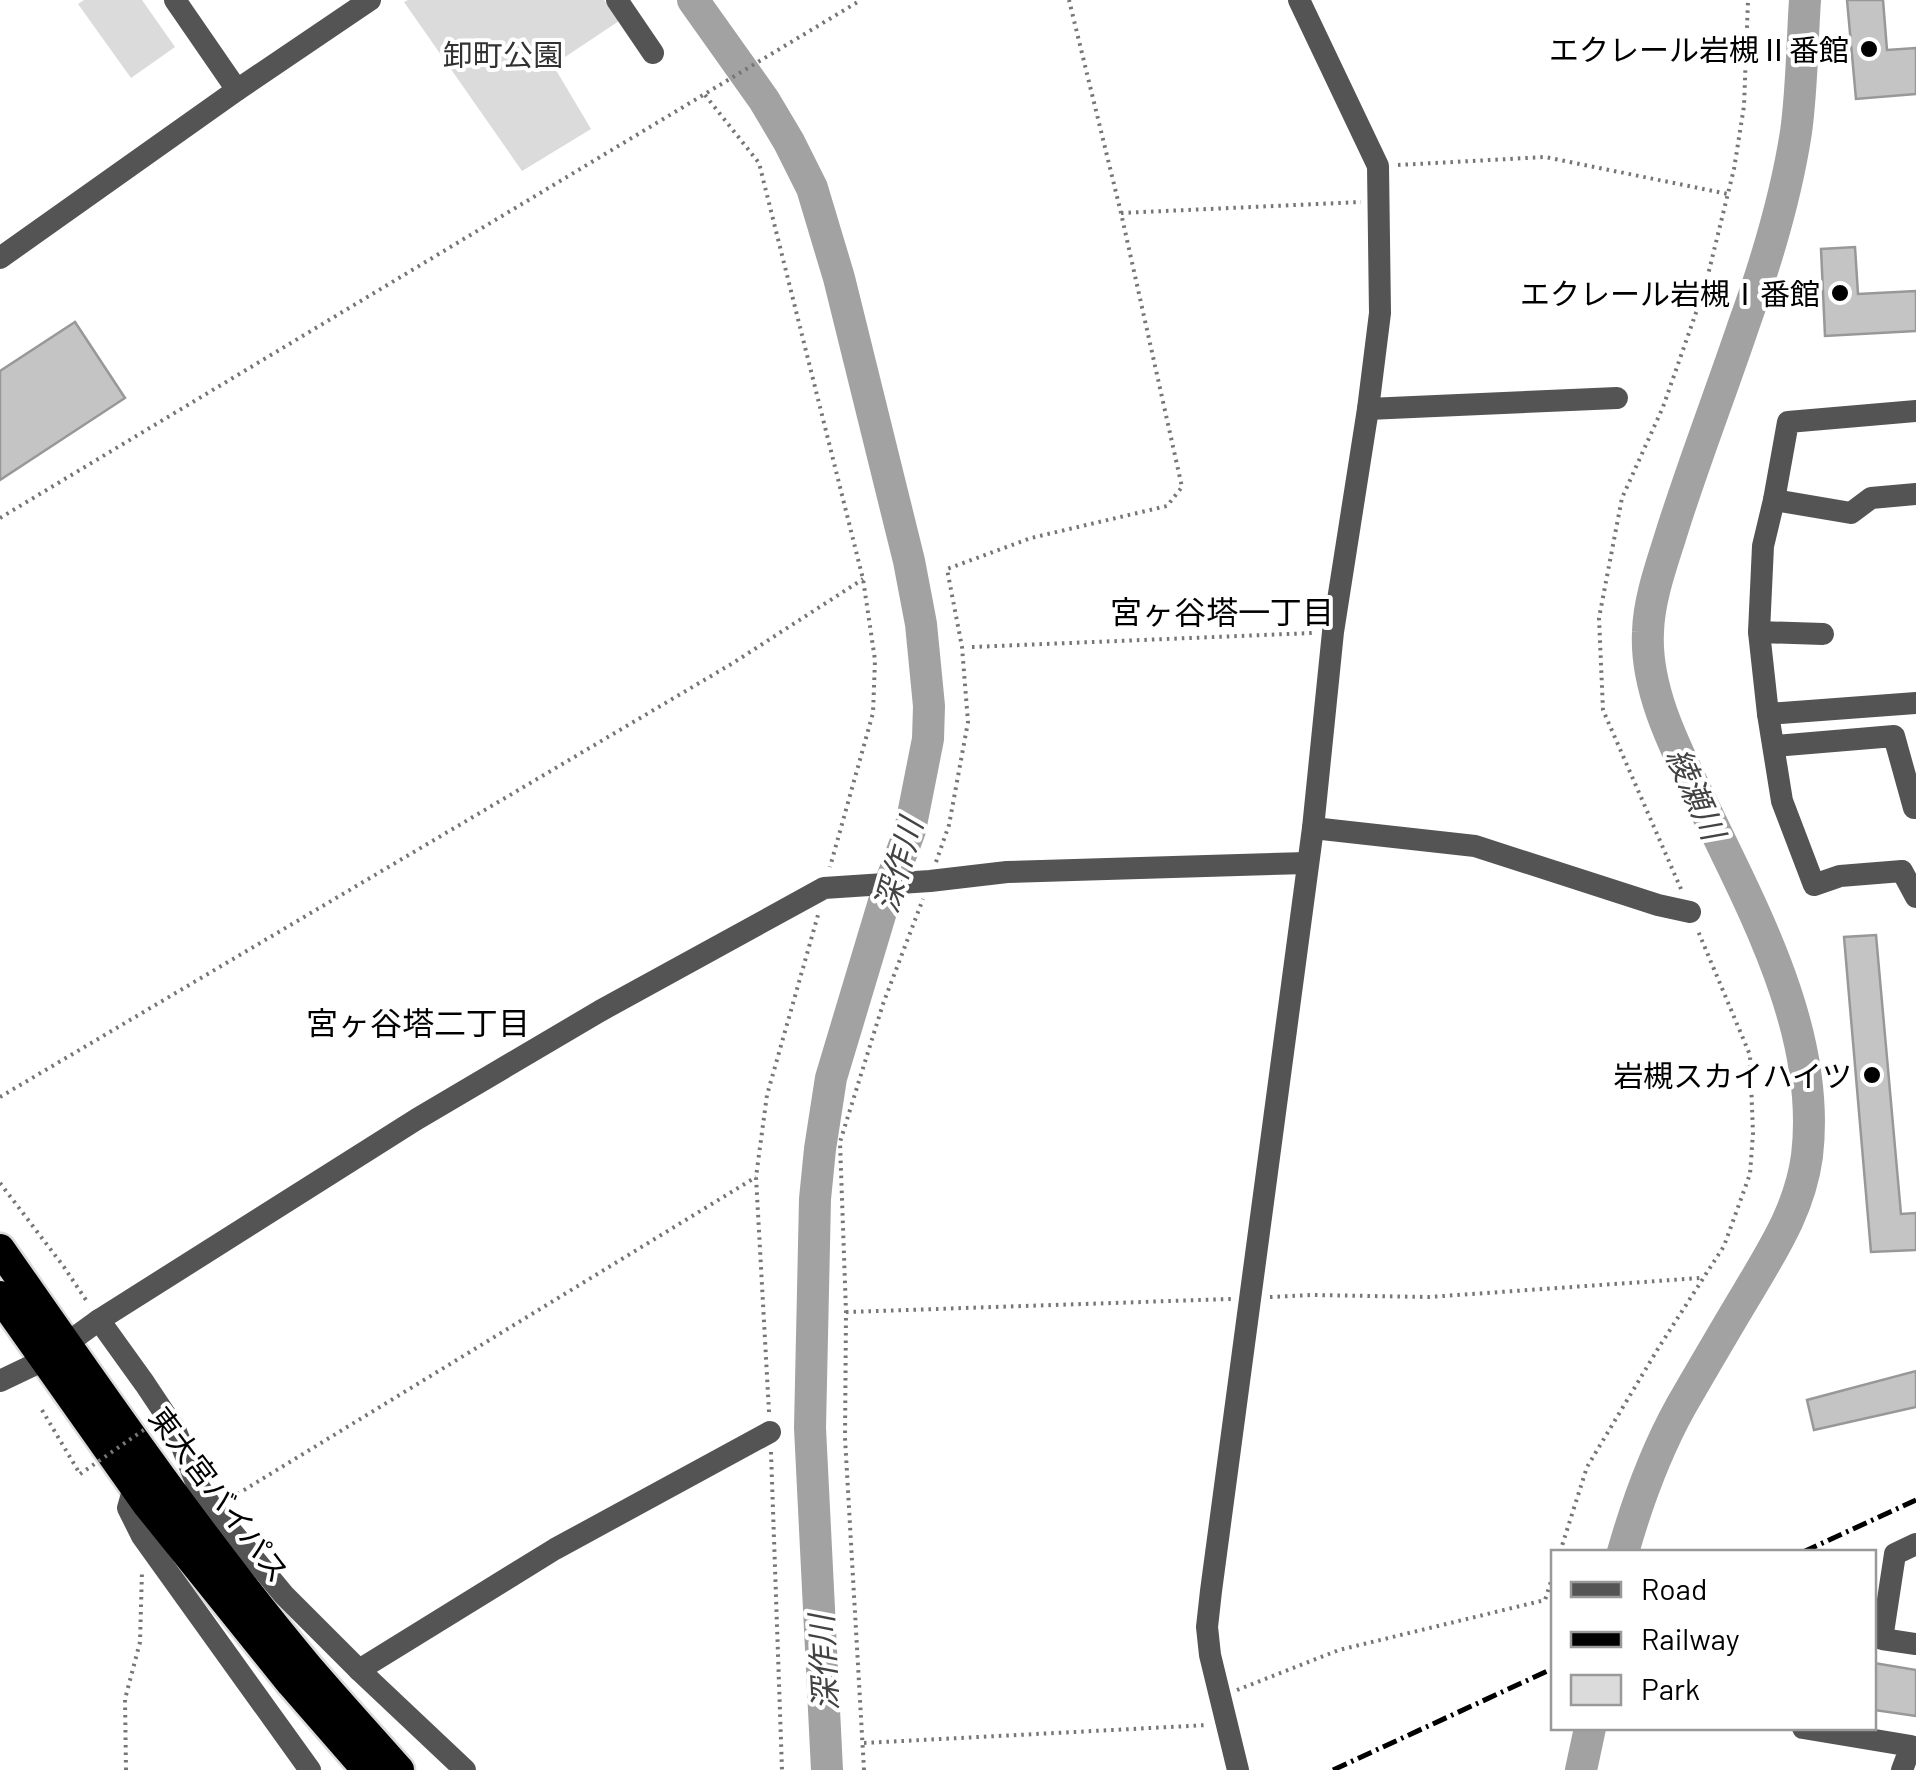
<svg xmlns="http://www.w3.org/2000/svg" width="1916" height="1770" font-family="Barlow,'Noto Sans JP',sans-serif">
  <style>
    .green { fill: #dbdbdb }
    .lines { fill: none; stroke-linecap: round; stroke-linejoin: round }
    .river { stroke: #a2a2a2; stroke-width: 32 }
    .building { fill: #c4c4c4; stroke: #989898; stroke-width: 2.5 }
    .highway-casing { stroke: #dbdbdb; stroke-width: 35 }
    .path { stroke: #767676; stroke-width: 4; stroke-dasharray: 2.5 5; stroke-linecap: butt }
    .minor { stroke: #545454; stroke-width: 22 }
    .highway { stroke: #000; stroke-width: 30 }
    .rail { stroke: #000; stroke-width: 5; stroke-dasharray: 15 5 2.5 5; stroke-linecap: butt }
    .path-bridge { stroke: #767676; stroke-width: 4; stroke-dasharray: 2.5 5; stroke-linecap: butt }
    .poi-dot { fill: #000; stroke: #fff; stroke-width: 4 }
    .labels { text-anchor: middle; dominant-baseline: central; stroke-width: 8; stroke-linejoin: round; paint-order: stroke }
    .poi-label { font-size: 30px; fill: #000; stroke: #fff; text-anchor: end }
    .park-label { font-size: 30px; fill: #323232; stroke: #fff }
    .street-label { font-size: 30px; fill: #000; stroke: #fff }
    .neighbourhood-label { font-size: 32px; fill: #000; stroke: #fff }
    .water-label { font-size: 32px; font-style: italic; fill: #434343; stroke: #fff }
  </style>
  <rect width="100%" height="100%" fill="#fff"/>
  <g class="green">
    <polygon points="84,0 142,0 175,47 131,78 78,4"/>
    <polygon points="408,0 604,0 619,21 553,65 591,129 522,171 404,2"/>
  </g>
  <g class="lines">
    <g class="river">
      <polyline points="693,0 764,100 789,142 812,188 839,278 909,561 921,624 929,706 928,739 910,830 886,895 831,1078 820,1149 815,1199 810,1428 827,1770"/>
      <path d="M 1623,1552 C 1637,1503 1656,1451 1681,1406 C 1703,1368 1725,1330 1748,1292 C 1774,1248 1800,1208 1807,1156 C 1822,1031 1751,906 1699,797 C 1675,747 1645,689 1648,632 C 1649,597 1663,561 1673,528 C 1695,459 1721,392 1744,324 C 1766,263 1786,197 1796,132 C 1802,89 1802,44 1805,0"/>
      <polyline points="1581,1770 1590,1728"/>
    </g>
  </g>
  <g class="building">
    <polygon points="1847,0 1883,0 1887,50 1916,48 1916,94 1856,99"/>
    <polygon points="1855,247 1858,294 1916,291 1916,331 1825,336 1821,249"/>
    <polygon points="75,322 125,398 0,480 0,371"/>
    <polygon points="1876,935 1901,1214 1916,1213 1916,1250 1871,1252 1844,937"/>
    <polygon points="1916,1371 1916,1407 1814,1430 1807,1400"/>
    <polygon points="1874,1663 1916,1670 1916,1716 1874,1710"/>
  </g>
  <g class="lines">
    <defs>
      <g id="highway">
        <path d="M 0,1249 C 99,1391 197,1534 308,1667 C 338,1702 369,1736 399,1770"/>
        <polyline points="0,1296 147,1504 291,1683 367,1770"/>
      </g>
    </defs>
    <use href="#highway" class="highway-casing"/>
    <g class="path">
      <polyline points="705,95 759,163 863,579 875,660 873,713 830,867"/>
      <polyline points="1398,165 1545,157 1728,194"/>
      <polyline points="1121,213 1361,202"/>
      <polyline points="0,518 861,0"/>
      <polyline points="972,647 1312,633"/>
      <polyline points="936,862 949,825 968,722 962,647 947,569 1031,538 1167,506 1182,487 1121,213 1069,0"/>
      <polyline points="1681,889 1603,710 1599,618 1622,498 1663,407 1705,287 1734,169 1744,106 1748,0"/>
      <polyline points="0,1097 733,663 863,579"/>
      <polyline points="0,1183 64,1267 88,1303"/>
      <polyline points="1270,1297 1311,1295 1429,1297 1700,1278"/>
      <polyline points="846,1312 1231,1299"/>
      <polyline points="42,1410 80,1474"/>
      <polyline points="769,1412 756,1177 767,1095 818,915"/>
      <polyline points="771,1452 782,1770"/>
      <polyline points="231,1498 756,1177"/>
      <polyline points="1560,1552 1587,1467 1659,1347 1724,1246 1750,1174 1753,1133 1750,1055 1698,931"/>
      <polyline points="1237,1690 1339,1650 1545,1600 1554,1572"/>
      <polyline points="864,1743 1208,1725"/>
      <polyline points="126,1770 125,1699 140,1642 142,1571"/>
      <polyline points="864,1770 845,1438 846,1312 840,1142 883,1004 923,899"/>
    </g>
    <g class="minor">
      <polyline points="175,0 237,90"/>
      <polyline points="617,0 653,53"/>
      <polyline points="0,258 237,90 370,0"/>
      <polyline points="1368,409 1617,398"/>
      <polyline points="1916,411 1788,422 1774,500 1763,546 1759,632 1768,714 1782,801 1814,885 1840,876 1902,871 1916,897"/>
      <polyline points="1774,500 1851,513 1871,498 1916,494"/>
      <polyline points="1759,632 1823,634"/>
      <polyline points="1768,714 1916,703"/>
      <polyline points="1774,746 1894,736 1914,808 1916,808"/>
      <polyline points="1313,828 1475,846 1658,905 1690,912"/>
      <polyline points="99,1320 145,1384 175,1429 196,1482 213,1509 284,1595 359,1670 465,1770"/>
      <polyline points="0,1381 44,1360 99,1320 417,1119 600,1011 824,888 930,881 1007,872 1307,863"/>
      <polyline points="134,1487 128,1508 142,1536 310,1770"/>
      <polyline points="1916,1544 1895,1554 1882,1639 1916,1644"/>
      <polyline points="359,1670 555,1549 770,1432"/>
      <polyline points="1803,1728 1911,1746 1902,1770"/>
      <polyline points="1238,1770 1210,1655 1207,1627 1211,1591 1313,828 1333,632 1368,409 1380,313 1378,166 1299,0"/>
    </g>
    <use href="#highway" class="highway"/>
    <g class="rail">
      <polyline points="1803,1552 1916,1500"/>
      <polyline points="1333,1770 1554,1668"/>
    </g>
    <polyline class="path-bridge" points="80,1474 148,1427"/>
  </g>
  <g class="poi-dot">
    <circle cx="1869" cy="49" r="10"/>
    <circle cx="1840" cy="293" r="10"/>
    <circle cx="1872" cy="1075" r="10"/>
  </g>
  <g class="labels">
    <g class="poi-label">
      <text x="1849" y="49">エクレール岩槻Ⅱ番館</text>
      <text x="1820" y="293">エクレール岩槻Ⅰ番館</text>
      <text x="1852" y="1075">岩槻スカイハイツ</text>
    </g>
    <g class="park-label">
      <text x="503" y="54">卸町公園</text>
    </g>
    <g class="street-label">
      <text transform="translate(220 1494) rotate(53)">東大宮バイパス</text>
    </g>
    <g class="neighbourhood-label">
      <text x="1222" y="611">宮ヶ谷塔一丁目</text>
      <text x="418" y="1022">宮ヶ谷塔二丁目</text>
    </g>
    <g class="water-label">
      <text transform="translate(1697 793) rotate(66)">綾瀬川</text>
      <text transform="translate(897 865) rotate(-74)">深作川</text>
      <text transform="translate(822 1663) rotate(-93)">深作川</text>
    </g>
  </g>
  <rect x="1551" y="1550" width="325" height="180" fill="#ffffff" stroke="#999999" stroke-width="2.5"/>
  <rect x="1571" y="1582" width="50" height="15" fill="#545454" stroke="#999999" stroke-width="2.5"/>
  <text x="1641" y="1600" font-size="30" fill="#000000">Road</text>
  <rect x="1571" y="1632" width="50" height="15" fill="#000000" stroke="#999999" stroke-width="2.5"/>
  <text x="1641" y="1650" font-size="30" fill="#000000">Railway</text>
  <rect x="1571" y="1675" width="50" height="30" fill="#dbdbdb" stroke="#999999" stroke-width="2.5"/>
  <text x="1641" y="1700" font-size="30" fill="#000000">Park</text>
</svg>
